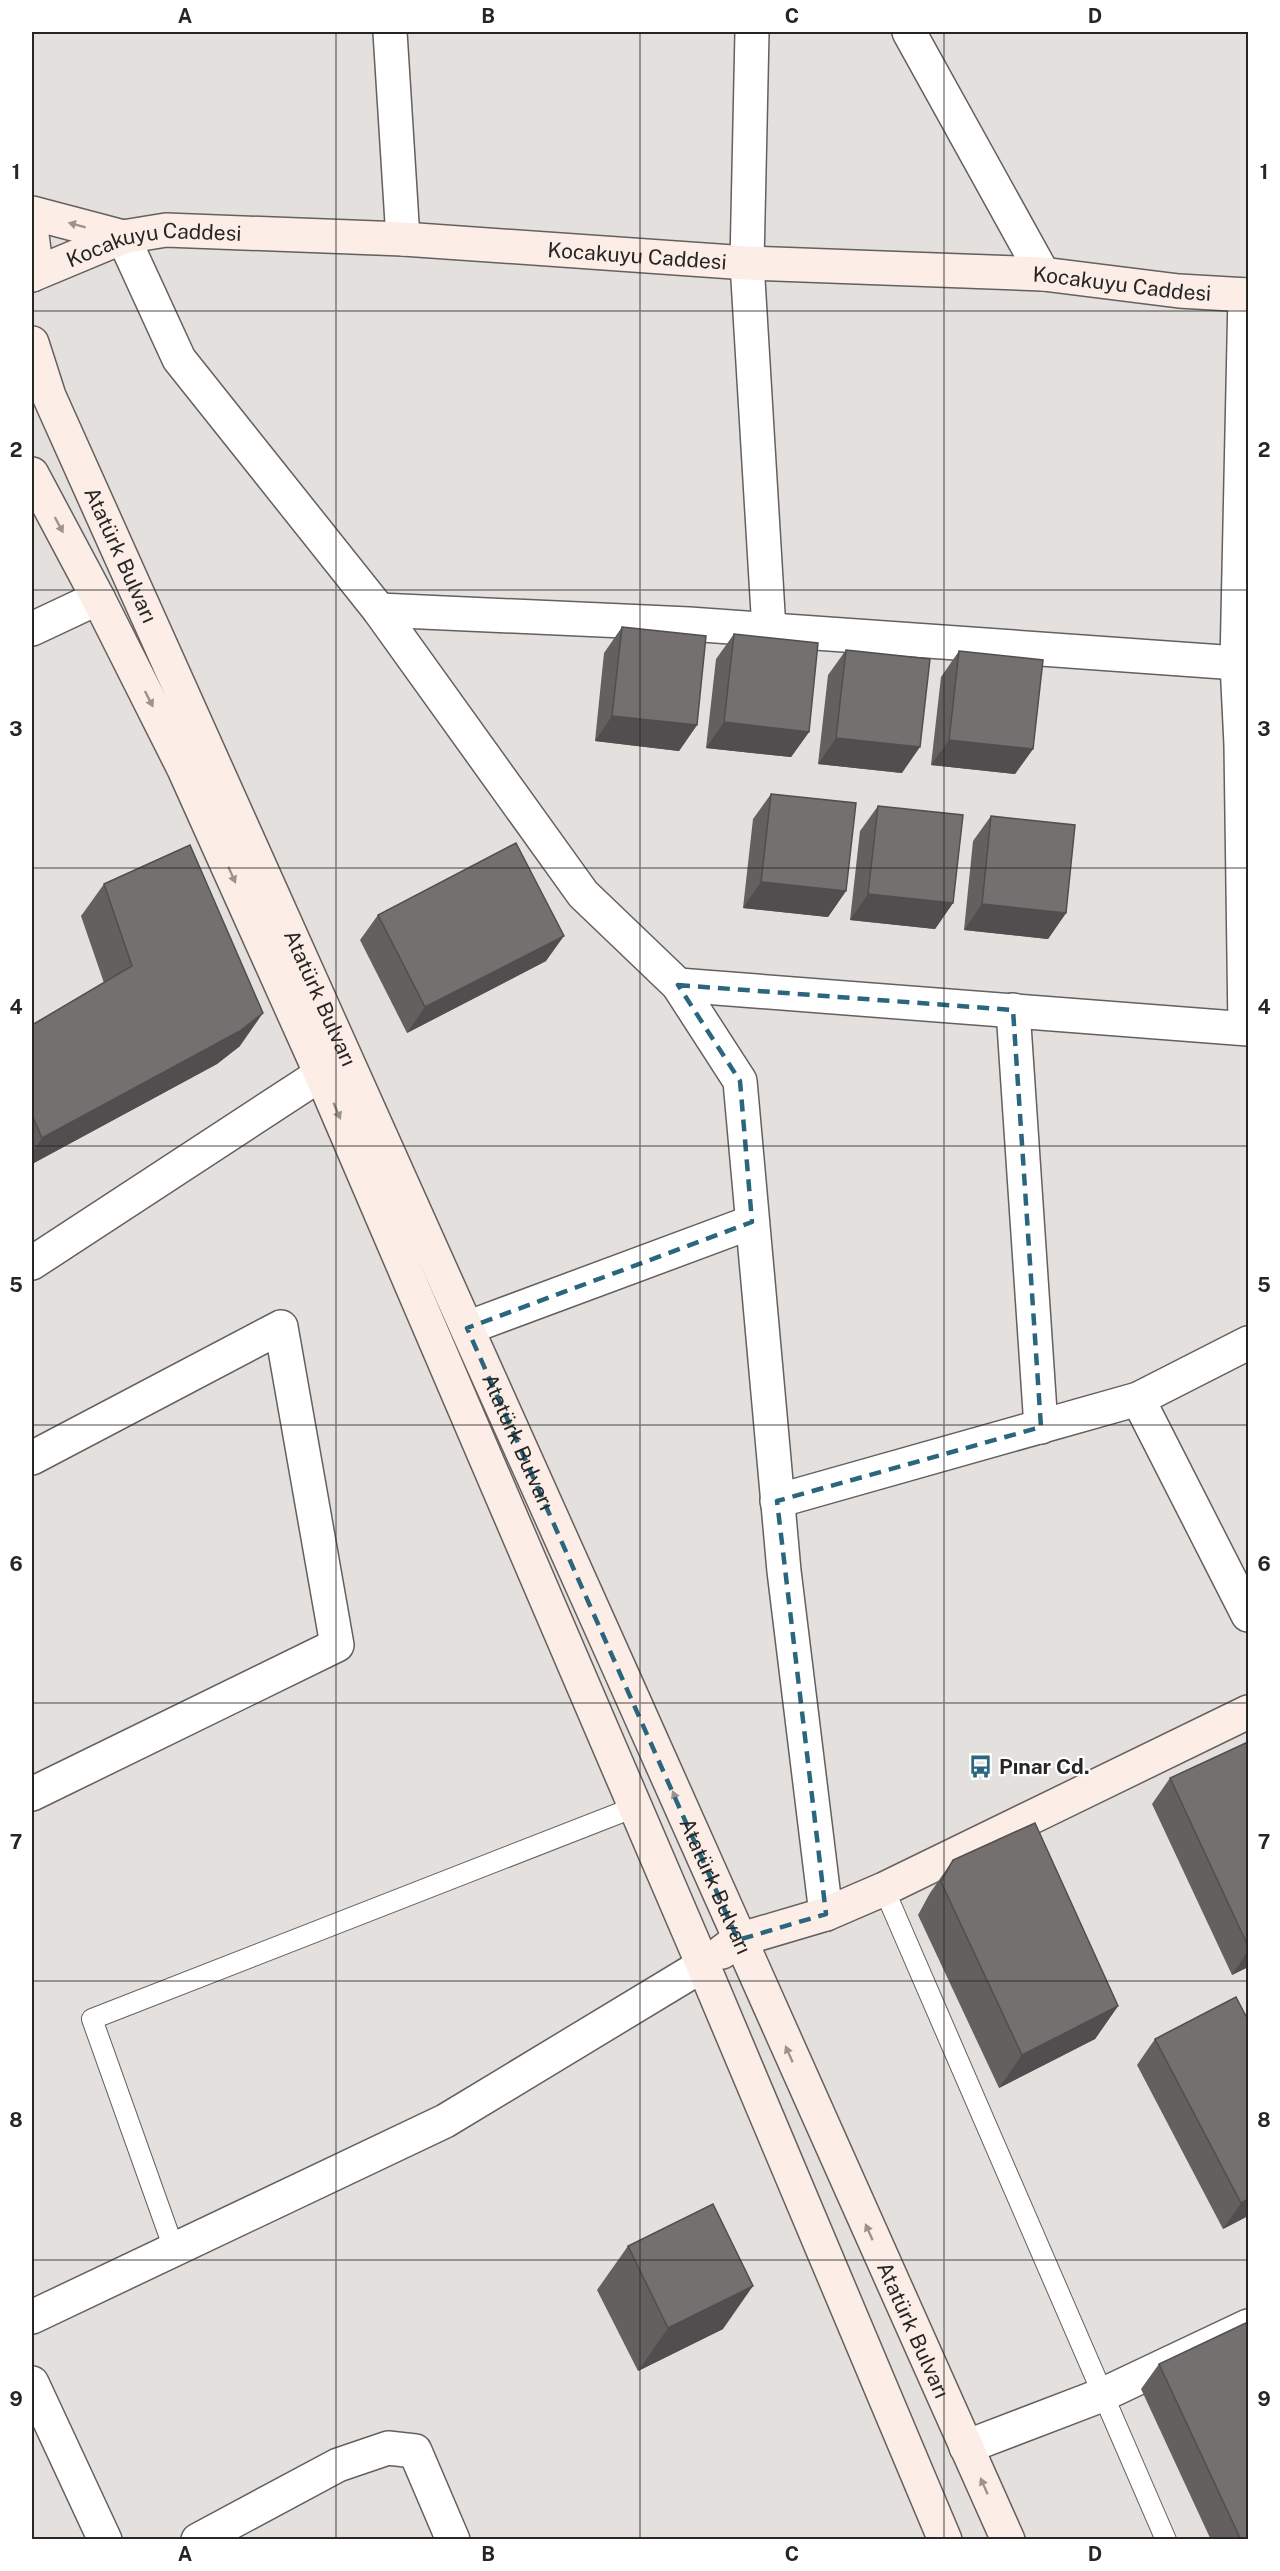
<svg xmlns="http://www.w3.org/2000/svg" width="1280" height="2571" font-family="'Public Sans',sans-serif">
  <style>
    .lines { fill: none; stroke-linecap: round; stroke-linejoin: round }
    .lane-casing { stroke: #63605f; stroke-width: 22 }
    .street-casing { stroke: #63605f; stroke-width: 36 }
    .secondary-casing { stroke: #63605f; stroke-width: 36 }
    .lane { stroke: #fff; stroke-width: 20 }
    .street { stroke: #fff; stroke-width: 33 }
    .secondary { stroke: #fcede6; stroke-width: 33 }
    .wall { fill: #63605f }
    .shaded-wall { fill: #504e4e }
    .building { fill: #73706f; stroke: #504e4e; stroke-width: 1.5 }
    .oneway { fill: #9c938f }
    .marked { fill: none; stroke: #2a677e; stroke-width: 4.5; stroke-dasharray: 12 8; stroke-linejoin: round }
    .grid { fill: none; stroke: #272625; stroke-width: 1.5; stroke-opacity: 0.55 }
    .labels { text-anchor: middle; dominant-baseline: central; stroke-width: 4.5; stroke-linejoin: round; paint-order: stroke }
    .street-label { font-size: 21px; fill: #272625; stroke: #fff }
    .poi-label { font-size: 21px; font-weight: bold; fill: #272625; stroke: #fff; text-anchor: start }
    .neatline { fill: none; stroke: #272625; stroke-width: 2 }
    .grid-label { font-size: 20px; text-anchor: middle; font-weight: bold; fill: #272625 }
  </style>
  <rect width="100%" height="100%" fill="#e3e0de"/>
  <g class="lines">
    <defs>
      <g id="lane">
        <polyline points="884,1889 1166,2540"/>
        <polyline points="174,2249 92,2019 635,1807"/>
      </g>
      <g id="street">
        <polyline points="390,32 403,239"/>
        <polyline points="752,32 747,263 769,630"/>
        <polyline points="909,32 1043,274"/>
        <polyline points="123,237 179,359 379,610 583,894 678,985 740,1081 784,1571 826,1914"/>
        <polyline points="379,610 689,624 1237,663"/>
        <polyline points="32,629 98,598"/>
        <polyline points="678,985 1248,1029"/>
        <polyline points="1013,1010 1041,1427"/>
        <polyline points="1245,1028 1241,745 1237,663 1245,295"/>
        <polyline points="32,1263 321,1074"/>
        <polyline points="467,1328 752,1222"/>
        <polyline points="1138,1399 1248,1615"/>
        <polyline points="32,1458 281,1327 337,1645 32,1794"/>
        <polyline points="777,1501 1138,1399 1248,1343"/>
        <polyline points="32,2317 445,2121 703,1965"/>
        <polyline points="32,2383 105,2540"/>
        <polyline points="966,2447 1102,2395 1248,2326"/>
        <polyline points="198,2540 338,2465 388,2448 415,2451 453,2540"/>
      </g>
      <g id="secondary">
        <polyline points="32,213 123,237"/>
        <polyline points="32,235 35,258 32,275"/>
        <path id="s1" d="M 32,275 L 123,237 L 166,230 L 403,239 L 747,263 L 1043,274 L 1179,291 L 1248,295"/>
        <path id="s2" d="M 32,343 L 49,396 C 374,1108 687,1826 1008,2540"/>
        <polyline points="32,474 98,598 184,769 321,1074 703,1965 945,2540"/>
        <polyline points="722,1952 738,1940 826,1914 884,1889 1248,1712"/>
      </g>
    </defs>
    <use href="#lane" class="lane-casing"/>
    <use href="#street" class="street-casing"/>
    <use href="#secondary" class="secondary-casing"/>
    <use href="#lane" class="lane"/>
    <use href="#street" class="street"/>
    <use href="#secondary" class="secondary"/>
  </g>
  <g class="wall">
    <polygon points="622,627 697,725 679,751 595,741 604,653"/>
    <polygon points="734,634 809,732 791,757 706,748 716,659"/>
    <polygon points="846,650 902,773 818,764 828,675"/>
    <polygon points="959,651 1033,749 1015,774 931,765 941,677"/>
    <polygon points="771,794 846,891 828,917 743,908 753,819"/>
    <polygon points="878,806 953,903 935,929 850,920 860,831"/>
    <polygon points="991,816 1066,913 1048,939 964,930 973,841"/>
    <polygon points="104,884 240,1046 217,1064 32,1164 32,1025 104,983 81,916"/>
    <polygon points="378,915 546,961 407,1033 360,940"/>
    <polygon points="1248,1742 1248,1967 1232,1975 1152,1804 1170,1778"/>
    <polygon points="953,1860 1118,2006 1095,2039 999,2088 918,1915 930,1893"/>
    <polygon points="1248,2020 1248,2216 1223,2229 1137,2065 1155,2039"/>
    <polygon points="628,2246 723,2329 638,2371 597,2290"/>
    <polygon points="1159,2364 1248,2540 1211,2540 1141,2389"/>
  </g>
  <g class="shaded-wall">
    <polygon points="612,716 697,725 679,751 595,741"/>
    <polygon points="724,722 809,732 791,757 706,748"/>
    <polygon points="836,738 920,747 902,773 818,764"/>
    <polygon points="949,740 1033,749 1015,774 931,765"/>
    <polygon points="761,882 846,891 828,917 743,908"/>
    <polygon points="868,894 953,903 935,929 850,920"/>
    <polygon points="982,904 1066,913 1048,939 964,930"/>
    <polygon points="564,936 546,961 407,1033 425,1007"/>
    <polygon points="263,1013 240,1046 217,1064 32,1164 32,1153 42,1138"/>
    <polygon points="1248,1951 1248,1967 1232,1975"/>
    <polygon points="1118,2006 1095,2039 999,2088 1022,2055"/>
    <polygon points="1248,2199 1248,2216 1223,2229 1241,2203"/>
    <polygon points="753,2286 723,2329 638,2371 668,2328"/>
  </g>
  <g class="building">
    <polygon points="622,627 706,636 697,725 612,716"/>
    <polygon points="734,634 818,643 809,732 724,722"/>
    <polygon points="846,650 930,659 920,747 836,738"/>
    <polygon points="959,651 1043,660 1033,749 949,740"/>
    <polygon points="771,794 856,803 846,891 761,882"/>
    <polygon points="878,806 963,815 953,903 868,894"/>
    <polygon points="991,816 1075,825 1066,913 982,904"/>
    <polygon points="516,843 564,936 425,1007 378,915"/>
    <polygon points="190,845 263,1013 240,1031 42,1138 32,1115 32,1025 132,966 104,884"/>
    <polygon points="1248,1742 1248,1946 1170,1778"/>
    <polygon points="1035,1823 1118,2006 1022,2055 941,1882 953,1860"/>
    <polygon points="1236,1997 1248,2020 1248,2199 1241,2203 1155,2039"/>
    <polygon points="713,2204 753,2286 668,2328 628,2246"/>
    <polygon points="1248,2322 1248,2540 1241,2540 1159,2364"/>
  </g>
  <defs><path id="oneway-solid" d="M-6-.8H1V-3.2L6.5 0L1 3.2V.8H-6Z" transform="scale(1.5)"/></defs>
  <g class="oneway">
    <use href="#oneway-solid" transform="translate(77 225) rotate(-165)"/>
    <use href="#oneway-solid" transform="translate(59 525) rotate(62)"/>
    <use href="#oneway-solid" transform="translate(149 699) rotate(63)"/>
    <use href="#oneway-solid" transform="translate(232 875) rotate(66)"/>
    <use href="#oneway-solid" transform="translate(337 1111) rotate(67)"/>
    <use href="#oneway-solid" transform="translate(676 1799) rotate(-114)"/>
    <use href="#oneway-solid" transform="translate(789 2054) rotate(-114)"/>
    <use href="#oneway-solid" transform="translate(869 2232) rotate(-114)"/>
    <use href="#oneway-solid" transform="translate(984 2486) rotate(-114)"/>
  </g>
  <path class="marked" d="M 678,985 L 1013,1010 L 1041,1427 L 777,1501 L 826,1914 L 738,1940 L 467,1328 L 752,1222 L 740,1081 Z"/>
  <path class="grid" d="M 336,32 L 336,2540M 640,32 L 640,2540M 944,32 L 944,2540M 32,311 L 1248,311M 32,590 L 1248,590M 32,868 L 1248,868M 32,1146 L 1248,1146M 32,1425 L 1248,1425M 32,1703 L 1248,1703M 32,1981 L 1248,1981M 32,2260 L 1248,2260"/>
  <defs>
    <symbol id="bus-bare" viewBox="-9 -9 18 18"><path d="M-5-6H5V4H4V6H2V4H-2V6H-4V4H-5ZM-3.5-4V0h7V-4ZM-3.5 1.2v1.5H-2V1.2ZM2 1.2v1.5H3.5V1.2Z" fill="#2a677e" stroke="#fff" stroke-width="2.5" paint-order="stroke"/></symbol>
  </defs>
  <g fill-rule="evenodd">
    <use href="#bus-bare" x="964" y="1750" width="33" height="33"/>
  </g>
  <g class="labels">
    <g class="street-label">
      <text stroke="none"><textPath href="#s1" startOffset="128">Kocakuyu Caddesi</textPath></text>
      <text stroke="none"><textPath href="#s1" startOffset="614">Kocakuyu Caddesi</textPath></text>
      <text stroke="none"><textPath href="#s1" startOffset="1100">Kocakuyu Caddesi</textPath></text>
      <text stroke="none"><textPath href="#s2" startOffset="230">Atatürk Bulvarı</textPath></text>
      <text stroke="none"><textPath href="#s2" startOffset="716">Atatürk Bulvarı</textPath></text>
      <text stroke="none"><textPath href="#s2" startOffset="1202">Atatürk Bulvarı</textPath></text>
      <text stroke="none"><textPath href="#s2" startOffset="1688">Atatürk Bulvarı</textPath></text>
      <text stroke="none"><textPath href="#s2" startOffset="2174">Atatürk Bulvarı</textPath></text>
    </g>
    <g class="poi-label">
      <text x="999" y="1766">Pınar Cd.</text>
    </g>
  </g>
  <rect width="1280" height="2571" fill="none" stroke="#ffffff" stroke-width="66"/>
  <rect x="33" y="33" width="1214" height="2505" class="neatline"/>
  <g class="grid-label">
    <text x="185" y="23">A</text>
    <text x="488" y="23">B</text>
    <text x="792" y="23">C</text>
    <text x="1095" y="23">D</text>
    <text x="16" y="179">1</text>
    <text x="1264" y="179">1</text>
    <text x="16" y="457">2</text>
    <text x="1264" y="457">2</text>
    <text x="16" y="736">3</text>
    <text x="1264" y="736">3</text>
    <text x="16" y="1014">4</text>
    <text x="1264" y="1014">4</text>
    <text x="16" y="1292">5</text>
    <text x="1264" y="1292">5</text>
    <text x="16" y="1571">6</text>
    <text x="1264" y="1571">6</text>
    <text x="16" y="1849">7</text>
    <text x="1264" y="1849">7</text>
    <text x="16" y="2127">8</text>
    <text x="1264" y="2127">8</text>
    <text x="16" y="2406">9</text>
    <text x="1264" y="2406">9</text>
    <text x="185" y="2561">A</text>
    <text x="488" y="2561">B</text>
    <text x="792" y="2561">C</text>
    <text x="1095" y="2561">D</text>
  </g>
</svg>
